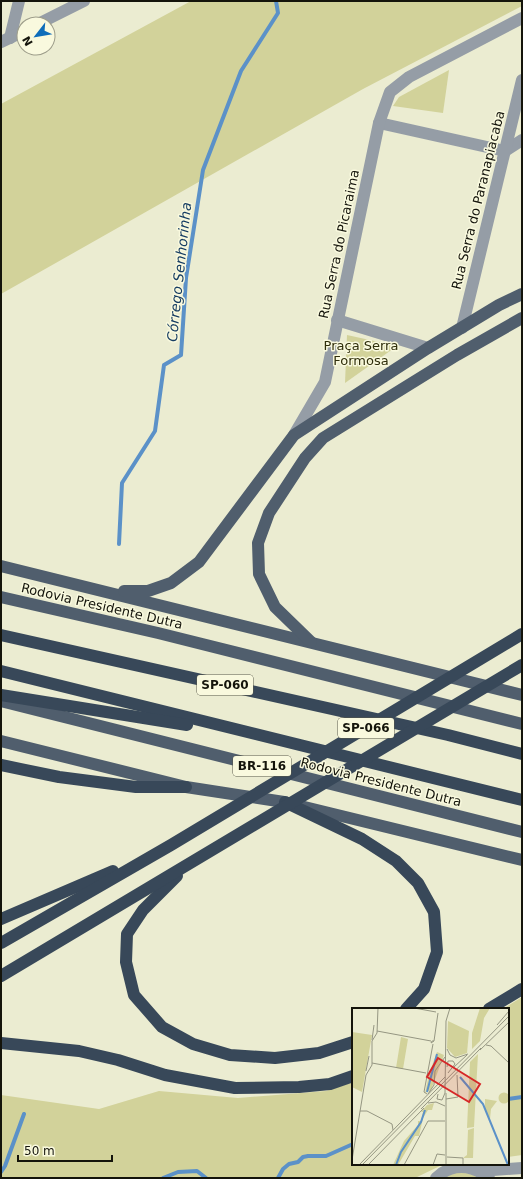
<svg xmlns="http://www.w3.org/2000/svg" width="523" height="1179" font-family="'DejaVu Sans',sans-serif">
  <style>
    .green { fill: #d2d29a }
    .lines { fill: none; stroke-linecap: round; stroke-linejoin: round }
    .stream { stroke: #5b91c8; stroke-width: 4 }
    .minor { stroke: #959da6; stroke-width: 12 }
    .major { stroke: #505e6d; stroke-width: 12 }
    .highway { stroke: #384859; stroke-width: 12 }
    .labels { text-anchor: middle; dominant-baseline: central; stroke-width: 3; stroke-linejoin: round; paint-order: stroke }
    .shield { fill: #f9f9de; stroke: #59594a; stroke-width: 1 }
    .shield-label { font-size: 12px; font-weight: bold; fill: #14140b }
    .street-label { font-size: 13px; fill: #14140b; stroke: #f9f9de }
    .park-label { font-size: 13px; fill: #2f2e0b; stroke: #f9f9de }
    .water-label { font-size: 14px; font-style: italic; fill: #163d62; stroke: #f9f9de }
    .inset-river { fill: none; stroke: #5b91c8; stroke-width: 2 }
    .inset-road { fill: none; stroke: #959682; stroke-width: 1 }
    .view { fill: #d62828; fill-opacity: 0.15; stroke: #d62828; stroke-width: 2 }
    .inset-edge { fill: none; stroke: #14140b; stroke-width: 2 }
  </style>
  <rect width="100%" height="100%" fill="#ebecd1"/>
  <g class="green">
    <polygon points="191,1 522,1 522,6 363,89 1,294 1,104"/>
    <polygon points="449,70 443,113 393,106 399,97"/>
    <polygon points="347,335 397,346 345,383"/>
    <polygon points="522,997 522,1155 508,1157 508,1009 503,1009"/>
    <polygon points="353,1082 353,1164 444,1164 415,1178 1,1178 1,1095 99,1109 159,1091 238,1098 326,1091"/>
    <polygon points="455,1173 467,1173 482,1178 442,1178"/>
  </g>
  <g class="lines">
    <g class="stream">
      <polyline points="119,544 122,483 155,431 164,365 181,355 186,278 203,170 241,71 278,13 276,1"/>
      <polyline points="508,1099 522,1097"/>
      <polyline points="1,1172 5,1166 24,1114"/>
      <polyline points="163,1178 178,1172 197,1171 206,1178"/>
      <polyline points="278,1178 283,1169 289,1164 298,1162 303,1157 308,1156 326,1156 353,1144"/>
    </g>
    <g class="minor">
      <polyline points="38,24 84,1"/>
      <polyline points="10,38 19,1"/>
      <polyline points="1,42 24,31"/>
      <polyline points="379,123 505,151 522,140"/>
      <polyline points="337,320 428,348"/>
      <polyline points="462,328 522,80"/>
      <polyline points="294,435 325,382 379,123 390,92 409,77 522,18"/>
      <polyline points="480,1171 522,1168"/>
      <path d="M 436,1178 C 453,1162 472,1165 489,1178"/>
    </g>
    <g class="major">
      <polyline points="1,566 522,695"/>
      <polyline points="124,591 148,591 171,583 199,562 294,435 428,348 499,305 522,294"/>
      <polyline points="1,597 158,633 522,724"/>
      <polyline points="311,642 275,607 259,574 258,543 269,513 305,458 323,438 457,355 522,318"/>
      <polyline points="1,701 522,832"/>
      <polyline points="1,741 186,787 284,802 522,860"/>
    </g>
    <g class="highway">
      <polyline points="1,635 448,735 522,754"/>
      <polyline points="1,671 522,800"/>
      <polyline points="1,695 187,725"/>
      <polyline points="1,765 59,777 136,787 186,787"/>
      <polyline points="285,802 362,839 396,861 418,883 434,912 437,952 424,989 406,1009"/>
      <polyline points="177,876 143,910 127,934 126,962 134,995 162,1027 193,1044 230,1055 275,1058 319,1053 353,1042"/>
      <polyline points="1,919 113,871"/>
      <polyline points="1,943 171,845 522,634"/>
      <polyline points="1,976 522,665"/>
      <polyline points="489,1009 522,989"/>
      <polyline points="1,1043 79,1051 118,1060 165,1075 235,1088 299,1087 330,1084 353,1076"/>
    </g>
  </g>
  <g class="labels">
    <g class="shield">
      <rect x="197" y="675" width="56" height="20" rx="3"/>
      <rect x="338" y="718" width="56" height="20" rx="3"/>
      <rect x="233" y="756" width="58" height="20" rx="3"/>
    </g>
    <g class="shield-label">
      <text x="225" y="685">SP-060</text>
      <text x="366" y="728">SP-066</text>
      <text x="262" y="766">BR-116</text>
    </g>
    <g class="street-label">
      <text transform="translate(478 200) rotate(-76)">Rua Serra do Paranapiacaba</text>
      <text transform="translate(339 244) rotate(-78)">Rua Serra do Picaraima</text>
      <text transform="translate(102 606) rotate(13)">Rodovia Presidente Dutra</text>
      <text transform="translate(381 782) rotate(14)">Rodovia Presidente Dutra</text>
    </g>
    <g class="park-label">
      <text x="361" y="345">Praça Serra<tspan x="361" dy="15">Formosa</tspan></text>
    </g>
    <g class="water-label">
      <text transform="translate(179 272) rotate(-84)">Córrego Senhorinha</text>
    </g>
  </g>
  <g transform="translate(352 1008)">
    <rect width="157" height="157" fill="#ebecd1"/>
    <path d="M 128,0 L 138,0 L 132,10 L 128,33 L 120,41 L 120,25 ZM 96,13 L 117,23 L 115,45 L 103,49 L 95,40 ZM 0,24 L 20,27 L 10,84 L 0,79 ZM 49,29 L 56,31 L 51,61 L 44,60 ZM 85,44 L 92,47 L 79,82 L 73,85 L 77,67 L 74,66 L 77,66 ZM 126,46 L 122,119 L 115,120 L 118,54 ZM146.5 90a5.5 5.5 0 1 1 11 0a5.5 5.5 0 1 1-11 0ZM 133,91 L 145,93 L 139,101 L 138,111 L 133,102 ZM 82,95 L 80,102 L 76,102 L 71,110 L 67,128 L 63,128 L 46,157 L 41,157 L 52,133 L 66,117 L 66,113 L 69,113 L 71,104 L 69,104 L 75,97 ZM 122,120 L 121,150 L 111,150 L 115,147 L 116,122 Z" fill="#d2d29a"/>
    <path class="inset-river" d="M 108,69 L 131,96 L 156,157M 75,84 L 85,46M 44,157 L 49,144 L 69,114 L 73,102"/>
    <path class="inset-road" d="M 62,0 L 84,4M 145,17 L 157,3M 25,23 L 79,33M 20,32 L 22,17M 82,33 L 79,35 L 80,33 L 82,33 L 86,5M 134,37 L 139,38 L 157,55M 95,41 L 98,47 L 104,50 L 116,46M 128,42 L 157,14M 20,55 L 74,65M 95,59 L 96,53 L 101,53 L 103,56 L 96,65M 102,59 L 115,47M 14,63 L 17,48M 94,85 L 94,157M 75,86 L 72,84 L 81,36M 76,86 L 82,77 L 83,63 L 93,49M 86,86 L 85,91 L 90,92 L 93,85 L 94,13 L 98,0M 94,91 L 106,89 L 105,67M 76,95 L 84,94 L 93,98M 69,101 L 129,40M 8,103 L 15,103 L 40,116 L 41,122M 95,149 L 111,150 L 111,157M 0,152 L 14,67 L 20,57 L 20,33 L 25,25 L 26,0M 7,157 L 93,69M 10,157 L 157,8M 16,157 L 72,100M 52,157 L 76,113 L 93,113M 81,157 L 85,146 L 93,147"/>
    <path class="view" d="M 86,50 L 128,76 L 117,94 L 75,69 Z"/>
    <rect width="157" height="157" class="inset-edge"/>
  </g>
  <rect width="523" height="1179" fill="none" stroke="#14140b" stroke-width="4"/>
  <g transform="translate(36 36) rotate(239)"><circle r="19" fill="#f9f9de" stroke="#9d9d8a"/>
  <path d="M0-3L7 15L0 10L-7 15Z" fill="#0e6dba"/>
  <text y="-6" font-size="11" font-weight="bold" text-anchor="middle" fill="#14140b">N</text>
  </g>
  <path d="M18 1155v6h94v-6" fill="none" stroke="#14140b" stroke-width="2"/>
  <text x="24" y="1155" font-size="12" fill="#14140b" stroke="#f9f9de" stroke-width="3" paint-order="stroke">50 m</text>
</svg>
